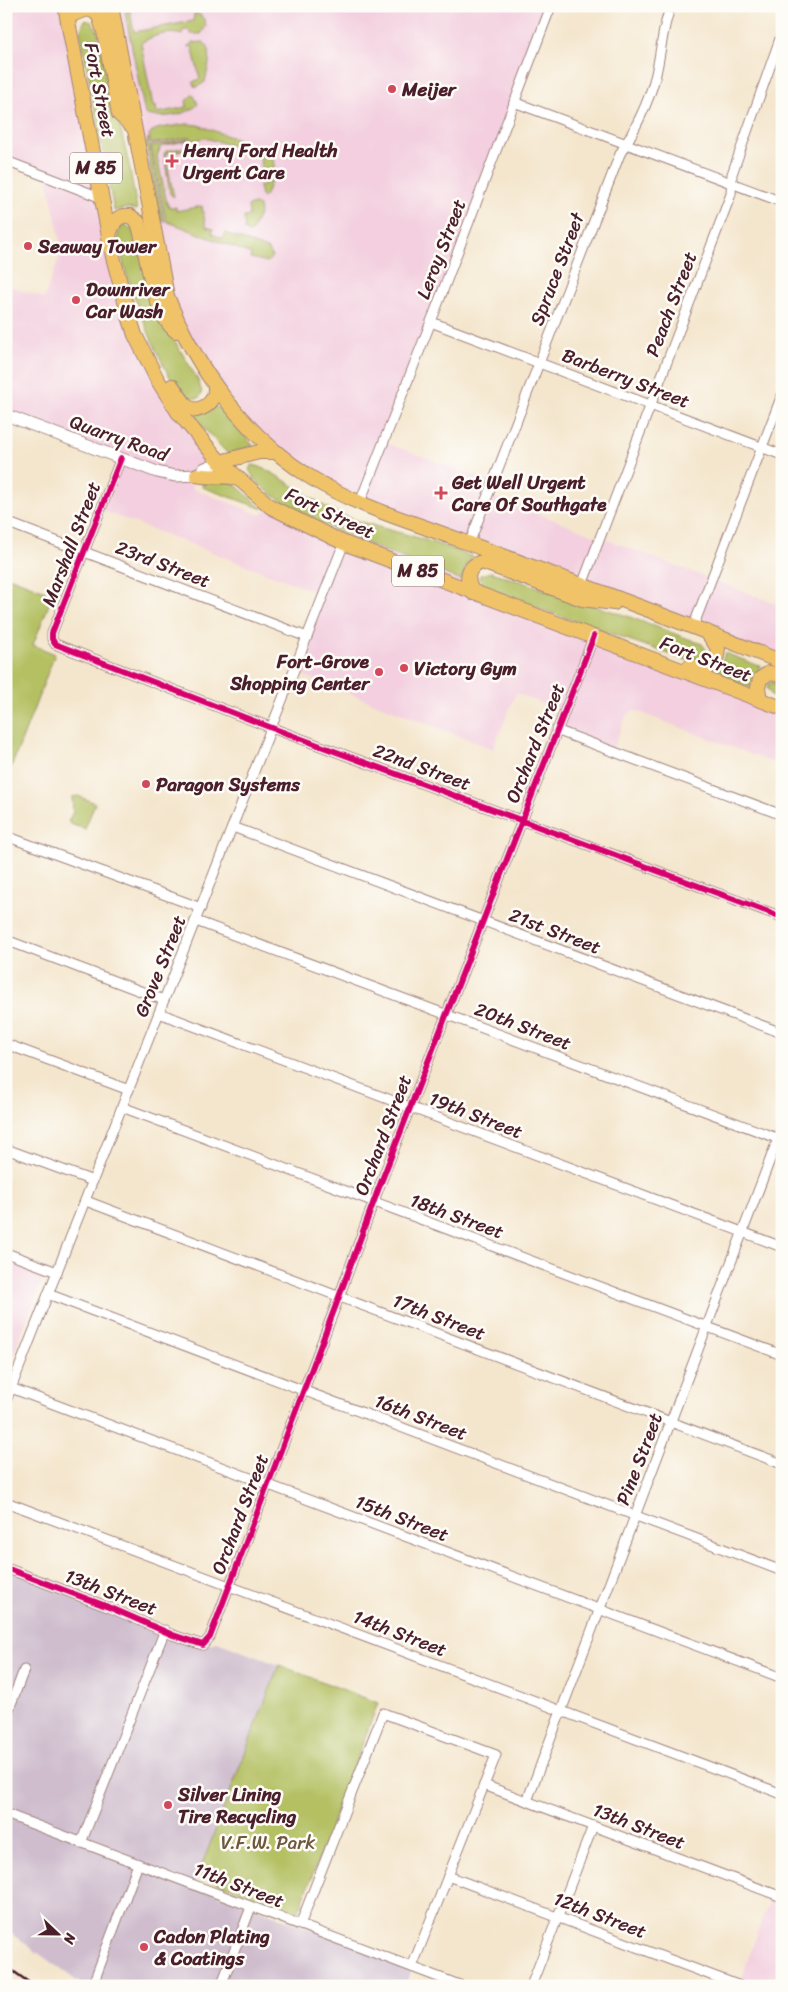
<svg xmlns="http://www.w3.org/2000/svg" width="788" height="1992" font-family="Sriracha,sans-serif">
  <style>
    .built { fill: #f3cfdf }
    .industrial { fill: #cfbdce }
    .green { fill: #b4c062; stroke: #7f7046 }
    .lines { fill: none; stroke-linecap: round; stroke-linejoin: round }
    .minor-casing { stroke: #9f827c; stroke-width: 11 }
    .tertiary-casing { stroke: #9f827c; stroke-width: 13 }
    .primary-casing { stroke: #9f827c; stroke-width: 16 }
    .minor { stroke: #fff; stroke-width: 9 }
    .tertiary { stroke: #fff; stroke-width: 11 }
    .primary { stroke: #f1c369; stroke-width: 14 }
    .rail { stroke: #4a1f2b; stroke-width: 2.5 }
    .cycleway-casing { stroke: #fdfcf7; stroke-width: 9 }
    .cycleway { stroke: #d6006c; stroke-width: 6 }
    .poi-dot { fill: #d1495b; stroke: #fdfcf7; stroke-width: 2 }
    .labels { text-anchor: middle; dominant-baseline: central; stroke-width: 5; stroke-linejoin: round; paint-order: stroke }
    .shield { fill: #fdfcf7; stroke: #806168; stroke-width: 1 }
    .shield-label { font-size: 18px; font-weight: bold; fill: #4a1f2b }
    .poi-label { font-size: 19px; font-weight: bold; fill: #4a1f2b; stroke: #fdfcf7; text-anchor: start }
    .street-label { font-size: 19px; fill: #4a1f2b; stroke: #fdfcf7 }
    .park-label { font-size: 19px; fill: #6f573e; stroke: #fdfcf7 }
  </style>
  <rect width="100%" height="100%" fill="#fdfcf7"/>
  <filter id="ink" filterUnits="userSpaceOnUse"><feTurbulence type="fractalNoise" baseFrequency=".02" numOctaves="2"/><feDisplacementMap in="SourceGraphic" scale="10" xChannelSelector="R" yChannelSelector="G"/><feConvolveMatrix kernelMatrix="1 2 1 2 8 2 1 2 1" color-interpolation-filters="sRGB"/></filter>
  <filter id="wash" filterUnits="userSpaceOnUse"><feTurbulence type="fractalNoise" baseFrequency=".0096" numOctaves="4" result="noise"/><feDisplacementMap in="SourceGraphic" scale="20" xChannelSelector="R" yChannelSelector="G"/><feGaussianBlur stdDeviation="1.12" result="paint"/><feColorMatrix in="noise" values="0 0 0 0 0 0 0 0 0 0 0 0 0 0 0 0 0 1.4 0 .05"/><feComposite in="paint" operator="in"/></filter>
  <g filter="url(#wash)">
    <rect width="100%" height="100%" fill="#f4e6cd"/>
    <g class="built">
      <polygon points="6,6 65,6 135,335 220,462 187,476 193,489 261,515 271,507 782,708 782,766 636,711 632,711 626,716 612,751 556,730 563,712 516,693 493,749 294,672 324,595 101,510 121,458 6,416 6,285 44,298 62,250 47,176 6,161"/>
      <polygon points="111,6 551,6 383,442 493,482 489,495 782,606 782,662 349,497 255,432 176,320"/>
      <polygon points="6,1261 45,1275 6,1372"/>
      <polygon points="782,1867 782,1986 738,1986 755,1940"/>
    </g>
    <polygon class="industrial" points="6,1568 203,1645 217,1642 279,1665 194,1885 412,1967 405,1986 84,1986 6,1930"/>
    <g class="green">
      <path d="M 130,11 L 134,32 L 193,21 L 194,14 C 201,13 205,19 206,26 L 201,34 L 191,34 L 189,30 L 183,30 L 182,35 C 167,31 154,35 141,43 L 153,106 L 156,106 L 157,113 L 187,107 L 186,101 L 193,94 L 198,104 C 190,115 157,120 145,114 L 125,12 Z"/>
      <polygon points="85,20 92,22 97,29 130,169 137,210 127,208 114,211 80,31"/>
      <path d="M 203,42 C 215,49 207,71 205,82 L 197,87 L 194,86 L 193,82 L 200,79 L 192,46 L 187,47 L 192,43 Z"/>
      <polygon points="187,124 198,125 239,140 243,142 243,144 238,147 205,138 192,140 191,137 151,144 149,135 152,131 160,128"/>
      <polygon points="148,138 164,222 160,220 146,146"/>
      <polygon points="190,139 190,140 161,146 157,156 167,204 172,208 176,207 176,211 202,206 206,227 213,229 212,234 222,238 225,233 269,250 272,256 268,262 250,258 251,254 166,221 151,146"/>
      <polygon points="191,146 192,148 165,154 174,197 170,194 164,154 166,151"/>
      <polygon points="256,146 270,154 274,162 274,172 266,195 263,198 261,196 259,186 265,184 259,154 252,153 253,147"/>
      <polygon points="254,204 259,206 260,212 252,231 249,233 245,231 244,217 249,216 248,206"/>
      <path d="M 124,224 L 133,230 L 135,234 L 159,314 L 199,382 L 198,384 C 202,389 203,393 199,398 C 192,399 183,394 178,389 C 161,370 116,259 118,234 C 119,230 121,227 124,224 Z"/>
      <polygon points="216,406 253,445 252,446 228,454 193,417"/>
      <path d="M 252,465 C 268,466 309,498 328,508 C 356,523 388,529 419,538 C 437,543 455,551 473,557 L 467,564 L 461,580 C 417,563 264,511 249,469 Z"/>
      <polygon points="203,482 232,482 263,509 202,487"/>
      <path d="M 491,572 L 627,616 L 702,644 L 707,651 L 708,655 L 703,659 L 687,659 L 686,660 C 619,636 551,614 485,588 L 479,578 L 480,575 Z"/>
      <polygon points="6,576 53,594 33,645 55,654 6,781"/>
      <polygon points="725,653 762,667 756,673 750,688 713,674 719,670"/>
      <polygon points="782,681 782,700 772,696 767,688 768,684"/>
      <polygon points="78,796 95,803 85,829 70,824 68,821 73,812 72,797"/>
      <polygon points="279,1665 378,1703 298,1913 198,1875"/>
    </g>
  </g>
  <g filter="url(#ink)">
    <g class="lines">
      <defs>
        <g id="minor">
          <polyline points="514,102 782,202"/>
          <polyline points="6,161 102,198"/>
          <polyline points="431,322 782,455"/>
          <polyline points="121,458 52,633 52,639 55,644 272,728 782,917"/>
          <polyline points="360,502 434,314 551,6"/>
          <polyline points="6,522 307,637"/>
          <path d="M 469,544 L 620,154 C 636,128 653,94 658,64 C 662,44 663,25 671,6"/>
          <polyline points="582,585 731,194 732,174 782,33"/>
          <polyline points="693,627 782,395"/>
          <polyline points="556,730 782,815"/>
          <polyline points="233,827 782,1033"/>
          <polyline points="6,836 201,908"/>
          <polyline points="196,921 782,1140"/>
          <polyline points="6,940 164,1000"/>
          <polyline points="159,1013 782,1247"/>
          <polyline points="6,1044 129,1090"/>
          <polyline points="122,1107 782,1355"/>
          <polyline points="6,1149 93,1181"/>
          <polyline points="86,1201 782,1464"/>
          <polyline points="6,1253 57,1272"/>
          <polyline points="48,1294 782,1571"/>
          <polyline points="11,1388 782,1678"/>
          <polyline points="6,1401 344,543"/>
          <polyline points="6,1502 782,1794"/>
          <polyline points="6,1568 111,1608 173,1635 203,1645 210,1637 339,1297 378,1190 594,636"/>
          <polyline points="6,1717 24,1670"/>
          <polyline points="484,1785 782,1897"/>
          <polyline points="527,1801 782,1128"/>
          <polyline points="6,1814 462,1986"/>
          <polyline points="81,1843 165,1630"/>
          <polyline points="448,1876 740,1986"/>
          <polyline points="300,1925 383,1713 496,1755 412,1967"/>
          <polyline points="93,1984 138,1864"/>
          <polyline points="221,1986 251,1907"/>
          <polyline points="531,1986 593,1826"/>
        </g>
        <polyline id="tertiary" points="6,415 157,472 175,476 197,475 205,468 220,462"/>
        <g id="primary">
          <polyline points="65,6 113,257 129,316 135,335 157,379 178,412 220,462 271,507 344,543 782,708"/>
          <path d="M 111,6 L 167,296 C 196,369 244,435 310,477 C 345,499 386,514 424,527 C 459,540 493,552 527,565 C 613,596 697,628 782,662"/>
          <polyline points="68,19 73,14 88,9 95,12 99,16 104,31 119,114 133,127"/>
          <path d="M 109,235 C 113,224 116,214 130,216 L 138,222 C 147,250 152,314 176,331"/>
          <path d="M 172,386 L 187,407 L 196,410 C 208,407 216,399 215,387"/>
          <polyline points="220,462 259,452 276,452"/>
          <path d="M 197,475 C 211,479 224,473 238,479"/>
          <path d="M 473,593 C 466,580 465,567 482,562 L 582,599 L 614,603"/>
          <polyline points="690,666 707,668 716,661 718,648 707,632"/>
          <polyline points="760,700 758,688 760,679 769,673 782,675"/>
        </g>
      </defs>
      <use href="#minor" class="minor-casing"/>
      <use href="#tertiary" class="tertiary-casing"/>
      <use href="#primary" class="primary-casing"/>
      <use href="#minor" class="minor"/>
      <use href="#tertiary" class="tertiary"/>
      <use href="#primary" class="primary"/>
      <polyline class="rail" points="6,1966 34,1986"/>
      <defs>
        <g id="cycleway">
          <polyline points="121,458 52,633 52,639 55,644 272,728 782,917"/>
          <polyline points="6,1568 111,1608 173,1635 203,1645 210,1637 339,1297 378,1190 594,636"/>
        </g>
      </defs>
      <use href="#cycleway" class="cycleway-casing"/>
      <use href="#cycleway" class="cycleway"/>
    </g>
  </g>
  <g class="poi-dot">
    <circle cx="392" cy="89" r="5"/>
    <path d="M169.5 153.5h5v5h5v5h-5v5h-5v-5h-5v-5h5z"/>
    <circle cx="28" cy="246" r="5"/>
    <circle cx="76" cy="300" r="5"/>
    <path d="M438.5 485.5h5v5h5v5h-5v5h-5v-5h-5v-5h5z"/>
    <circle cx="404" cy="668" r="5"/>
    <circle cx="379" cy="672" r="5"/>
    <circle cx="146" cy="784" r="5"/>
    <circle cx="168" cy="1805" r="5"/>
    <circle cx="144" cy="1947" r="5"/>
  </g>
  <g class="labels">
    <g class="shield">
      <rect x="70" y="152.5" width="52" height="31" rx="4"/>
      <rect x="392" y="555.5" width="52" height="31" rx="4"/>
    </g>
    <g class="shield-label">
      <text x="96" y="168">M 85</text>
      <text x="418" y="571">M 85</text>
    </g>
    <g class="poi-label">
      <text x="402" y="89">Meijer</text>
      <text x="183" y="150">Henry Ford Health<tspan x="183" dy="22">Urgent Care</tspan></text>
      <text x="38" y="246">Seaway Tower</text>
      <text x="86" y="289">Downriver<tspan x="86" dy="22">Car Wash</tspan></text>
      <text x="452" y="482">Get Well Urgent<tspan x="452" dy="22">Care Of Southgate</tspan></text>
      <text x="369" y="661" text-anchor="end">Fort-Grove<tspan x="369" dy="22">Shopping Center</tspan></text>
      <text x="414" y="668">Victory Gym</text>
      <text x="156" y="784">Paragon Systems</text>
      <text x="178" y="1794">Silver Lining<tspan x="178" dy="22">Tire Recycling</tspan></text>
      <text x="154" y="1936">Cadon Plating<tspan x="154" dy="22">&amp; Coatings</tspan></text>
    </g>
    <g class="street-label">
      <text transform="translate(100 90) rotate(79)">Fort Street</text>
      <text transform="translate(441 249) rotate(-69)">Leroy Street</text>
      <text transform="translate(557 269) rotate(-69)">Spruce Street</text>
      <text transform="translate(671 304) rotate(-69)">Peach Street</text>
      <text transform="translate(626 378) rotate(21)">Barberry Street</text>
      <text transform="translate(119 438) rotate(20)">Quarry Road</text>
      <text transform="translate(330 513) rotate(25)">Fort Street</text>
      <text transform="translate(71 544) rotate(-69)">Marshall Street</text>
      <text transform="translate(163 564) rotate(21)">23rd Street</text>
      <text transform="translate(706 659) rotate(21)">Fort Street</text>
      <text transform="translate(535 743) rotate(-68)">Orchard Street</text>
      <text transform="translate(422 767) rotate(20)">22nd Street</text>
      <text transform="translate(555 931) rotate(21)">21st Street</text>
      <text transform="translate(160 966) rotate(-68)">Grove Street</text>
      <text transform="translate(523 1026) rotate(21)">20th Street</text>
      <text transform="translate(476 1115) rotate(21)">19th Street</text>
      <text transform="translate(383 1135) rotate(-69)">Orchard Street</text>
      <text transform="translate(457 1216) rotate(20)">18th Street</text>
      <text transform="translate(439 1317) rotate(21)">17th Street</text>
      <text transform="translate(421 1417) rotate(21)">16th Street</text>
      <text transform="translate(639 1459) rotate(-69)">Pine Street</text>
      <text transform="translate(240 1514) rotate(-69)">Orchard Street</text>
      <text transform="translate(402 1518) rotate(21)">15th Street</text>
      <text transform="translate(111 1592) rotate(21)">13th Street</text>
      <text transform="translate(400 1633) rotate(21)">14th Street</text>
      <text transform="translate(639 1826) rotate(21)">13th Street</text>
      <text transform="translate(239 1885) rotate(21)">11th Street</text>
      <text transform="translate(600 1915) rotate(21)">12th Street</text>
    </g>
    <g class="park-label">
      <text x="268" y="1842">V.F.W. Park</text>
    </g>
  </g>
  <rect width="788" height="1992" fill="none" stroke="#fdfcf7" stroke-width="25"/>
  <g transform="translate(58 1934) rotate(112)" stroke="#fdfcf7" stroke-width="4" paint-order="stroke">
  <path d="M0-4L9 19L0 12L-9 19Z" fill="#4a1f2b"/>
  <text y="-8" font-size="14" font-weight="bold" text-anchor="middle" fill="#4a1f2b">N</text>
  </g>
</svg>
